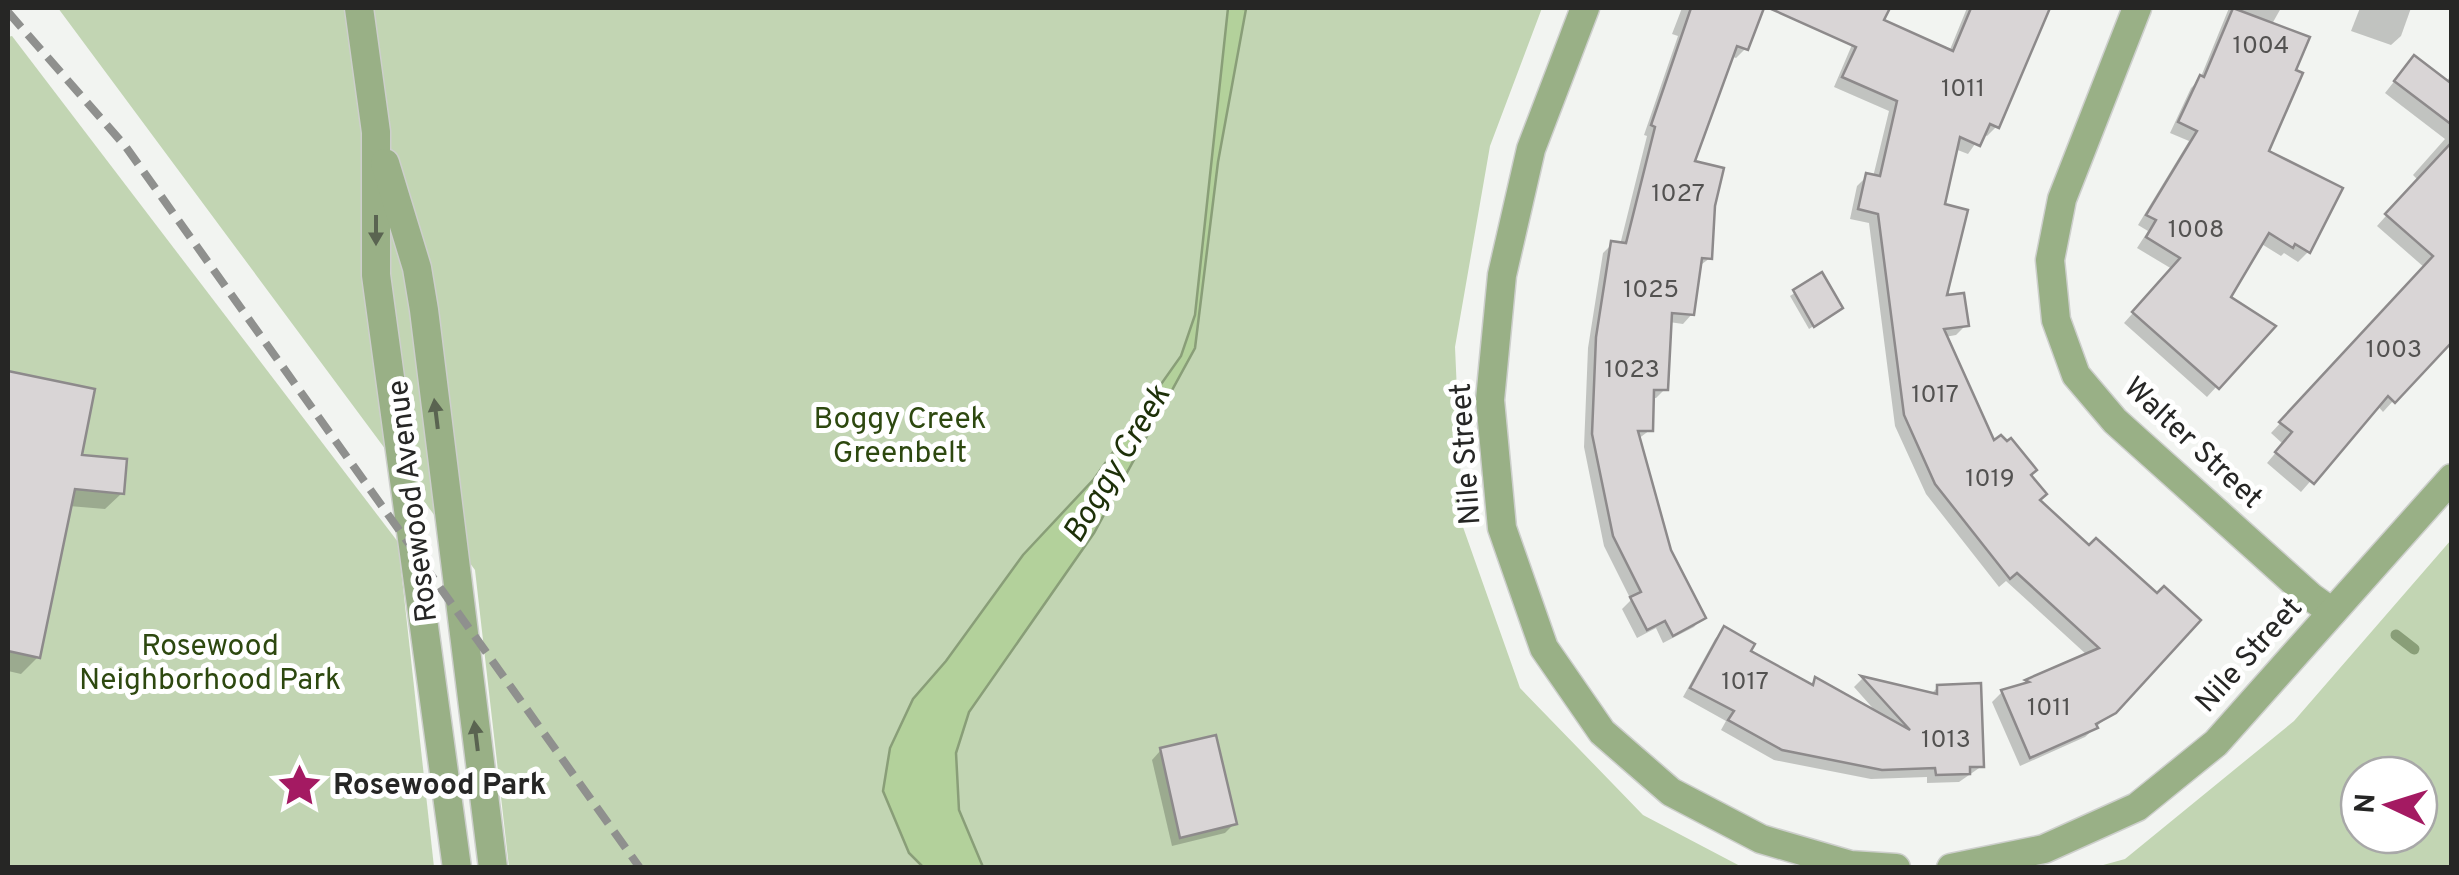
<svg xmlns="http://www.w3.org/2000/svg" width="2459" height="875" font-family="Overpass,sans-serif">
  <style>
    .green { fill: #c2d5b3; fill-rule: evenodd }
    .water { fill: #b3d19b; stroke: #899e78; stroke-width: 2.5 }
    .shadow { fill: #0003 }
    .lines { fill: none; stroke-linecap: round; stroke-linejoin: round }
    .stream { stroke: #899e78; stroke-width: 11 }
    .building { fill: #d9d5d6; stroke: #8d8a8b; stroke-width: 2.5 }
    .minor-casing { stroke: #cdcfcc; stroke-width: 31 }
    .tertiary-casing { stroke: #cdcfcc; stroke-width: 31 }
    .minor { stroke: #99b086; stroke-width: 28 }
    .tertiary { stroke: #99b086; stroke-width: 28 }
    .rail { stroke: #8f908e; stroke-width: 8; stroke-dasharray: 20 10; stroke-linecap: butt }
    .oneway { fill: #5a6451 }
    .labels { text-anchor: middle; dominant-baseline: central; stroke-width: 10; stroke-linejoin: round; paint-order: stroke }
    .number-label { font-size: 25px; fill: #535251 }
    .park-label { font-size: 30px; fill: #2d480f; stroke: #fff }
    .street-label { font-size: 30px; fill: #262625; stroke: #fff }
    .poi-label { font-size: 30px; font-weight: bold; fill: #262625; stroke: #fff; text-anchor: start }
    .water-label { font-size: 32px; font-style: italic; fill: #1d3008; stroke: #fff }
  </style>
  <rect width="100%" height="100%" fill="#f2f4f1"/>
  <g class="green">
    <polygon points="58,8 1542,8 1490,146 1455,347 1463,527 1520,688 1643,815 1742,867 509,867 475,570"/>
    <polygon points="12,36 398,542 434,867 8,868 8,37"/>
    <path d="M 2451,540 L 2451,867 L 2096,867 L 2125,859 L 2294,721 ZM 2419,775 L 2419,835 L 2359,835 L 2359,775 Z"/>
  </g>
  <polygon class="water" points="1228,8 1246,9 1218,162 1195,348 1094,533 969,712 956,753 959,810 983,867 923,867 909,853 883,791 890,748 913,699 946,661 1023,555 1094,479 1181,356 1195,315"/>
  <g class="shadow">
    <polygon points="1682,8 1761,8 1745,49 1736,58 1730,56 1692,162 1712,206 1710,258 1698,267 1692,314 1683,324 1669,322 1665,389 1656,398 1652,398 1650,430 1638,439 1668,550 1703,617 1694,627 1663,643 1656,628 1637,638 1622,609 1631,600 1604,546 1584,447 1588,348 1603,253 1612,244 1620,245 1647,136 1644,135 1678,36 1672,34"/>
    <polygon points="1967,8 2046,8 1997,126 1987,136 1982,134 1968,154 1955,149 1942,206 1944,298 1966,325 1956,335 1945,337 1994,444 2029,475 2037,500 2089,548 2114,711 2085,737 2020,766 1992,702 2002,692 2087,655 2006,581 1999,587 1926,494 1895,426 1869,223 1850,219 1857,186 1867,176 1873,177 1889,111 1834,87 1860,26 1949,52"/>
    <polygon points="2229,8 2281,8 2272,24 2265,152 2308,252 2298,262 2284,253 2281,256 2260,243 2227,297 2272,326 2207,397 2124,323 2172,269 2137,248 2148,231 2138,225 2189,141 2170,133 2191,88 2200,79"/>
    <polygon points="2360,8 2411,8 2401,36 2391,45 2351,31"/>
    <polygon points="2404,69 2445,82 2452,75 2452,336 2383,412 2377,405 2301,492 2267,463 2283,444 2271,433 2425,268 2377,226 2418,180 2413,175 2445,139 2385,93"/>
    <polygon points="1821,276 1836,312 1809,329 1790,296"/>
    <polygon points="8,374 92,391 79,458 122,493 105,509 69,506 38,657 21,674 8,671"/>
    <polygon points="1724,629 1747,652 1809,686 1815,680 1878,714 1854,687 1862,679 1930,695 1938,687 1982,766 1959,782 1927,783 1927,777 1871,779 1774,760 1721,730 1726,721 1683,697 1715,639"/>
    <polygon points="1161,750 1234,824 1225,833 1172,846 1152,760"/>
  </g>
  <g class="lines">
    <polyline class="stream" points="2396,635 2414,649"/>
  </g>
  <g class="building">
    <polygon points="1691,8 1764,8 1748,50 1737,46 1695,161 1724,168 1715,206 1712,259 1702,258 1694,315 1672,313 1668,390 1654,390 1653,431 1638,431 1671,550 1706,618 1673,636 1665,621 1647,630 1630,597 1641,592 1613,536 1592,434 1596,337 1611,241 1626,243 1655,127 1651,125"/>
    <polygon points="1769,8 1890,8 1884,20 1953,51 1971,8 2050,8 1999,128 1990,124 1980,146 1960,137 1945,204 1968,210 1947,295 1964,293 1969,326 1944,329 1994,440 2001,435 2007,441 2011,438 2037,470 2031,475 2047,494 2040,500 2089,545 2096,538 2157,593 2164,586 2201,620 2116,713 2096,724 2098,728 2030,758 2001,690 2029,682 2025,680 2099,648 2017,573 2010,579 1935,484 1904,415 1878,214 1858,209 1866,173 1880,176 1897,101 1842,77 1856,47"/>
    <polygon points="2233,8 2310,37 2296,70 2303,73 2269,151 2343,188 2310,253 2295,244 2293,248 2269,233 2231,297 2276,326 2219,389 2132,312 2180,258 2146,237 2156,220 2146,215 2197,131 2178,122 2200,75 2204,77"/>
    <polygon points="2414,55 2452,84 2452,125 2394,81"/>
    <polygon points="2452,142 2452,342 2395,403 2388,396 2314,484 2275,452 2292,432 2279,422 2433,256 2385,214"/>
    <polygon points="1822,272 1843,308 1814,327 1793,290"/>
    <polygon points="8,371 95,389 82,455 127,459 124,494 75,489 40,658 8,651"/>
    <polygon points="1724,626 1755,644 1751,651 1813,685 1815,677 1910,730 1861,676 1937,694 1937,685 1981,683 1984,767 1970,767 1970,774 1936,775 1935,768 1882,770 1782,750 1728,720 1734,711 1690,688"/>
    <polygon points="1216,735 1237,824 1180,838 1160,748"/>
  </g>
  <g class="lines">
    <defs>
      <g id="minor">
        <polyline points="1585,8 1531,149 1502,275 1490,400 1502,528 1544,648 1602,732 1671,792 1761,839 1850,865 1896,868"/>
        <polyline points="2137,8 2062,199 2050,260 2056,320 2076,375 2115,421 2311,597 2332,612"/>
        <polyline points="1951,868 2044,849 2137,807 2216,743 2452,478"/>
      </g>
      <g id="tertiary">
        <polyline points="359,8 376,132 376,275 457,868"/>
        <polyline points="385,163 417,268 424,310 493,868"/>
      </g>
    </defs>
    <use href="#minor" class="minor-casing"/>
    <use href="#tertiary" class="tertiary-casing"/>
    <use href="#minor" class="minor"/>
    <use href="#tertiary" class="tertiary"/>
    <polyline class="rail" points="8,12 126,147 640,868"/>
  </g>
  <defs><path id="oneway-solid" d="M-6-.8H1V-3.2L6.5 0L1 3.2V.8H-6Z" transform="scale(2.5)"/></defs>
  <g class="oneway">
    <use href="#oneway-solid" transform="translate(376 230) rotate(90)"/>
    <use href="#oneway-solid" transform="translate(436 414) rotate(-97)"/>
    <use href="#oneway-solid" transform="translate(476 736) rotate(-97)"/>
  </g>
  <defs>
    <symbol id="sight-bare" viewBox="-9 -9 18 18"><path d="M0-6L1.8-2.2L6-1.7L2.9 1.2L3.7 5.4L0 3.3L-3.7 5.4L-2.9 1.2L-6-1.7L-1.8-2.2Z" fill="#a41a62" stroke="#fff" stroke-width="2.5" paint-order="stroke"/></symbol>
  </defs>
  <g fill-rule="evenodd">
    <use href="#sight-bare" x="268" y="754" width="63" height="63"/>
  </g>
  <g class="labels">
    <g class="number-label">
      <text x="2261" y="47">1004</text>
      <text x="1963" y="90">1011</text>
      <text x="1678" y="195">1027</text>
      <text x="2196" y="231">1008</text>
      <text x="1651" y="291">1025</text>
      <text x="2394" y="351">1003</text>
      <text x="1632" y="371">1023</text>
      <text x="1935" y="396">1017</text>
      <text x="1990" y="480">1019</text>
      <text x="1745" y="683">1017</text>
      <text x="2049" y="709">1011</text>
      <text x="1946" y="741">1013</text>
    </g>
    <g class="park-label">
      <text x="900" y="420">Boggy Creek<tspan x="900" dy="34">Greenbelt</tspan></text>
      <text x="210" y="647">Rosewood<tspan x="210" dy="34">Neighborhood Park</tspan></text>
    </g>
    <g class="street-label">
      <text transform="translate(2192 444) rotate(43)">Walter Street</text>
      <text transform="translate(1467 454) rotate(-94)">Nile Street</text>
      <text transform="translate(414 501) rotate(-97)">Rosewood Avenue</text>
      <text transform="translate(2250 656) rotate(-48)">Nile Street</text>
    </g>
    <g class="poi-label">
      <text x="333" y="786">Rosewood Park</text>
    </g>
    <g class="water-label">
      <text transform="translate(1118 465) rotate(-59)">Boggy Creek</text>
    </g>
  </g>
  <rect width="2459" height="875" fill="none" stroke="#262625" stroke-width="20"/>
  <g transform="translate(2389 805) rotate(274)"><circle r="48" fill="#ffffff" stroke="#a8a8a8" stroke-width="2.5"/>
  <path d="M0-8L18 38L0 25L-18 38Z" fill="#a41a62"/>
  <text y="-15" font-size="28" font-weight="bold" text-anchor="middle" fill="#262625">N</text>
  </g>
</svg>
